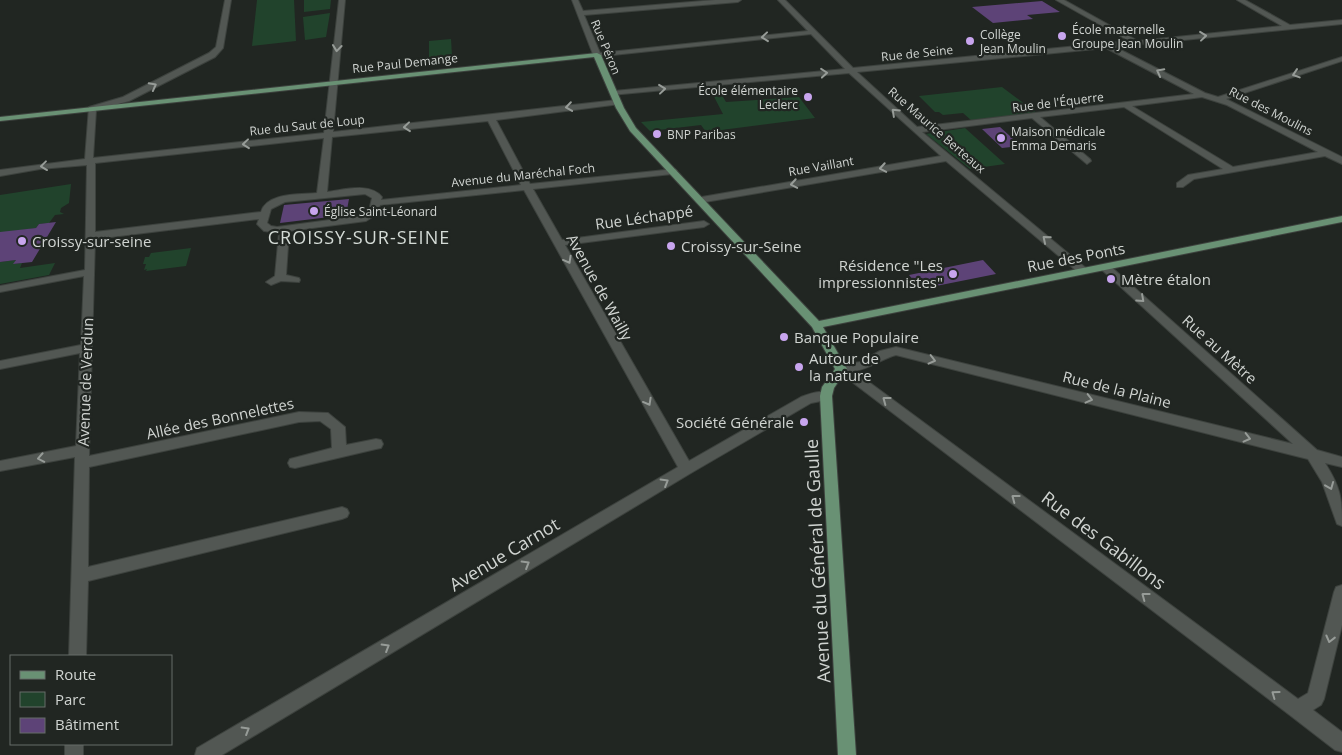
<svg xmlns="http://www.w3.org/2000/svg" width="1342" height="755" font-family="'Open Sans',sans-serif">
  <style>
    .green { fill: #21432c }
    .building { fill: #5d4377 }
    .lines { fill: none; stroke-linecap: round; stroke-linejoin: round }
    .minor-casing { stroke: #3d423e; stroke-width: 2 }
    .major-casing { stroke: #3d423e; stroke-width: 2 }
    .minor { fill: #525753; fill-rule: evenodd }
    .major { fill: #699174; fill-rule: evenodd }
    .oneway { stroke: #979c98 }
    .poi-dot { fill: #c8a5ee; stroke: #212622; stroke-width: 2 }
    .labels { text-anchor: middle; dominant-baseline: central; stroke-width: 4.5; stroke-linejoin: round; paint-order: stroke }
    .far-poi-label { font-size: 12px; fill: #d0d4d1; stroke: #212622; text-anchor: start }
    .far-street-label { font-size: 12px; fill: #d0d4d1; stroke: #212622 }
    .street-label { font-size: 15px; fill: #d0d4d1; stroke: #212622 }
    .poi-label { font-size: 15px; fill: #d0d4d1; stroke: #212622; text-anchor: start }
    .quarter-label { font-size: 18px; letter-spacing: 1px; fill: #d4dbd6; stroke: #212622 }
    .near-street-label { font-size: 18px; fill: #d0d4d1; stroke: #212622 }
  </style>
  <rect width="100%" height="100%" fill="#212622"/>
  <g class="green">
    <polygon points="257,0 294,0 296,41 252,46"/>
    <polygon points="304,0 331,0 330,9 304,12"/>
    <polygon points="330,13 326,37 305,40 303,17"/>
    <polygon points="451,39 452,56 429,58 429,41"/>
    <polygon points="1002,87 1037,113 972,121 963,113 943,115 939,112 935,112 919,96"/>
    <polygon points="719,90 726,102 799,97 815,118 706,132 701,125 650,131 641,122 723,114 711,91"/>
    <polygon points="965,128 1005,164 970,169 926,134"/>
    <polygon points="71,184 69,203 61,208 60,212 64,214 55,215 49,223 39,224 36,228 0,233 0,195"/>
    <polygon points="191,248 186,266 146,271 147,269 144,270 146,264 143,264 145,257 149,257 151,253"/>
    <polygon points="16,260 14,264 22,263 20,268 55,263 49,275 0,284 0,262"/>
  </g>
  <g class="building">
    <polygon points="1042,1 1060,12 1027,15 1033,19 993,23 972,7"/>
    <polygon points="1000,127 1021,146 1002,148 982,129"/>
    <polygon points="349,199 346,215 280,223 284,205"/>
    <polygon points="56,222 32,262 13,264 16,260 0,262 0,232 36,228 39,224"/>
    <polygon points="983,260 996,274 921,289 909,275"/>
  </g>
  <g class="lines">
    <defs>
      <g id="minor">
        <path d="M 225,0 L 231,0 L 223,48 L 215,57 L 129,101 L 96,110 L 93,158 L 324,133 L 339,0 L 345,0 L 333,132 L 617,100 L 621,102 L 620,104 L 496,120 L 530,184 L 675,169 L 677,171 L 672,174 L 533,189 L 562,240 L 704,221 L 709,224 L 704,227 L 565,245 L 689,461 L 801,397 C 811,393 820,390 831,393 L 832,396 L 831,399 L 811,403 L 691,473 L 222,755 L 195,755 L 197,748 L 678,467 L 524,190 L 380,205 L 377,214 L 366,221 L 289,231 L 286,275 L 299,278 L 300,280 L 299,282 L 281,281 L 271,285 L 266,282 L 275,276 L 279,233 L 264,231 L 257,224 L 259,219 L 95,239 L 89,456 L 299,412 L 328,413 L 345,427 L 346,445 L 376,439 L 381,440 L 383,444 L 381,448 L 376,449 L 295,468 L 290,467 L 288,463 L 290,459 L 332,448 L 331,429 L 320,421 L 299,422 L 89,467 L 88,567 L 342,507 L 347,509 L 349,513 L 347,517 L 342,519 L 88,581 L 86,656 L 69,656 L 75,457 L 0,471 L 0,461 L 76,446 L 80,353 L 0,369 L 0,361 L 81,345 L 84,276 L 0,292 L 0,286 L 85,270 L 87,165 L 40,169 L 0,176 L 0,170 L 85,159 L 89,107 L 123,97 L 209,53 L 216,47 ZM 488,121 L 521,185 L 381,200 L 382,197 C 370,182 344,190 327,192 L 332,137 ZM 324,138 L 317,193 C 300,195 267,192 261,212 L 95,232 L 95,163 ZM 365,194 L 372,198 L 369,211 L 360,216 L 277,227 L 271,226 L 267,223 L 271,209 L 285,202 Z"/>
        <path d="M 572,0 L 578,0 L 583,11 L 715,0 L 741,0 L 738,2 L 584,15 L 600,53 L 808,31 L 778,0 L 785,0 L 853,68 L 1129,41 L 1056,0 L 1064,0 L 1138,41 L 1282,26 L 1237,0 L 1245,0 L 1290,25 L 1342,20 L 1342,24 L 1115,47 L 1205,93 L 1218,97 L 1342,57 L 1342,61 L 1226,99 L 1342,157 L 1342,164 L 1325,156 L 1194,179 L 1183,187 L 1177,187 L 1177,183 L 1188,175 L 1223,169 L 1124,107 L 1040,117 L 1090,159 L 1091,161 L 1087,164 L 1032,118 L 922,132 L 1087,269 L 1088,271 L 1087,273 L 1079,273 L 946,161 L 699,203 L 696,202 L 696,198 L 941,156 L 849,73 L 611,95 L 611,91 L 614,91 L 845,69 L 811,34 L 594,57 ZM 1106,48 L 1194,94 L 917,127 L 857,72 ZM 1202,97 L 1227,105 L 1318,152 L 1233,167 L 1132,106 Z"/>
        <path d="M 1105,264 L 1109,265 L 1317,450 L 1342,457 L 1342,467 L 1325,463 C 1341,488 1342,498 1342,526 L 1337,524 L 1322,482 L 1308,459 L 896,355 C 881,359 870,369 854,371 L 1298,699 L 1308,693 L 1334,592 L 1336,587 L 1342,585 L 1342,625 L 1324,699 L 1321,705 L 1313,710 L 1342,732 L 1342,752 L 1335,750 L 1291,716 L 835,369 L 837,366 L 860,362 L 880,351 L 896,347 L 1293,444 L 1101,269 L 1100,267 Z"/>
        <rect x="65" y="744" width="18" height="11"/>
      </g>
      <polygon id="major" points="597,53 601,55 624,108 636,128 819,321 1342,216 1342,222 823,327 847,369 834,388 832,396 856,755 838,755 820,396 822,387 835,369 812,327 630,131 616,108 594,57 0,121 0,117"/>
    </defs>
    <use href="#minor" class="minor-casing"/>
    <use href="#major" class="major-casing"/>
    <use href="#minor" class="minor"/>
    <use href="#major" class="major"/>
  </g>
  <defs><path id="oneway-chevron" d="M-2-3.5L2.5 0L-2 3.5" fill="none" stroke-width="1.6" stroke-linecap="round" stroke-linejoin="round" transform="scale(1.25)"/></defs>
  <g class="oneway">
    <use href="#oneway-chevron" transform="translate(1203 36) rotate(-6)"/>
    <use href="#oneway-chevron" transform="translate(765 37) rotate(174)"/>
    <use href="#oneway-chevron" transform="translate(337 48) rotate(96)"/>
    <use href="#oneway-chevron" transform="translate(1160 72) rotate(-152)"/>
    <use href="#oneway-chevron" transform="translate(824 73) rotate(-5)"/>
    <use href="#oneway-chevron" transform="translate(1296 74) rotate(162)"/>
    <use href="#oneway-chevron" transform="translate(153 86) rotate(-28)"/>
    <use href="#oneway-chevron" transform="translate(662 89) rotate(-6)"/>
    <use href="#oneway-chevron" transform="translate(569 107) rotate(172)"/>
    <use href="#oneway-chevron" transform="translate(895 112) rotate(-137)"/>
    <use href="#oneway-chevron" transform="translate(407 127) rotate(174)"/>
    <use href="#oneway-chevron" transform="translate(246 144) rotate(174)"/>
    <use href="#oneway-chevron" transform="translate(44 166) rotate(173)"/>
    <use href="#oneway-chevron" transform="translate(883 168) rotate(170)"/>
    <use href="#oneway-chevron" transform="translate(794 184) rotate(170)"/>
    <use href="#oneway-chevron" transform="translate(1046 239) rotate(-140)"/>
    <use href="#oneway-chevron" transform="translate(568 260) rotate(61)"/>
    <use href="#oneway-chevron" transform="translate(1141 299) rotate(42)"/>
    <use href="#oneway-chevron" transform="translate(932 360) rotate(14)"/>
    <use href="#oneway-chevron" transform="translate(1089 399) rotate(14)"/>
    <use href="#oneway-chevron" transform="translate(886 400) rotate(-143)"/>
    <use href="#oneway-chevron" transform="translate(648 402) rotate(61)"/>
    <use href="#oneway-chevron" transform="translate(1247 438) rotate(14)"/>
    <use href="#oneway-chevron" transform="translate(41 458) rotate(169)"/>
    <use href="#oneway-chevron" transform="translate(665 482) rotate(-31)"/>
    <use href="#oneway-chevron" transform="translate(1330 486) rotate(68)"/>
    <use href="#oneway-chevron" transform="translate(1015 498) rotate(-143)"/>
    <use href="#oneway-chevron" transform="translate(526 564) rotate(-31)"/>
    <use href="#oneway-chevron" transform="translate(1145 596) rotate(-143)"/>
    <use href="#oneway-chevron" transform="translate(1330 639) rotate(104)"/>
    <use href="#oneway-chevron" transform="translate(386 647) rotate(-31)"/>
    <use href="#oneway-chevron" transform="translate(1275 694) rotate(-144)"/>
    <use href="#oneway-chevron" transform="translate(246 730) rotate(-31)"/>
  </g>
  <g class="poi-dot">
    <circle cx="1062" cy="36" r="5"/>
    <circle cx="970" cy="41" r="5"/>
    <circle cx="808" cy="97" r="5"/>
    <circle cx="657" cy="134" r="5"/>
    <circle cx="1001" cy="138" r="5"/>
    <circle cx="314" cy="211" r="5"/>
    <circle cx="22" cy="241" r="5"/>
    <circle cx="671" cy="246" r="5"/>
    <circle cx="953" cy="274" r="5"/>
    <circle cx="1111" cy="279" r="5"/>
    <circle cx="784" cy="337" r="5"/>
    <circle cx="799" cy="367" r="5"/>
    <circle cx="804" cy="422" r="5"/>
  </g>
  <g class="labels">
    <g class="far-poi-label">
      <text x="1072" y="29">École maternelle<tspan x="1072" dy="14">Groupe Jean Moulin</tspan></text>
      <text x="980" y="34">Collège<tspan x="980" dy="14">Jean Moulin</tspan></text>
      <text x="798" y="90" text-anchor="end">École élémentaire<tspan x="798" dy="14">Leclerc</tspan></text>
      <text x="1011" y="131">Maison médicale<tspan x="1011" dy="14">Emma Demaris</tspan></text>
      <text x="667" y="134">BNP Paribas</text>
      <text x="324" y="211">Église Saint-Léonard</text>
    </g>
    <g class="far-street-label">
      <text transform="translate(606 47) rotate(67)">Rue Péron</text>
      <text transform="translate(917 53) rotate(-6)">Rue de Seine</text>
      <text transform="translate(405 63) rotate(-6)">Rue Paul Demange</text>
      <text transform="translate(1058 102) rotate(-7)">Rue de l'Équerre</text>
      <text transform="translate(1271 111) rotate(27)">Rue des Moulins</text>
      <text transform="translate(307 125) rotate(-6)">Rue du Saut de Loup</text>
      <text transform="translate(937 130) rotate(41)">Rue Maurice Berteaux</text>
      <text transform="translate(821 166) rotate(-10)">Rue Vaillant</text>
      <text transform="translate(523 175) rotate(-6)">Avenue du Maréchal Foch</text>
    </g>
    <g class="street-label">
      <text transform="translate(644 217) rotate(-8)">Rue Léchappé</text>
      <text transform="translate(1076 257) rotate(-11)">Rue des Ponts</text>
      <text transform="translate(600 287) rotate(61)">Avenue de Wailly</text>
      <text transform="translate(1220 349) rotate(42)">Rue au Mètre</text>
      <text transform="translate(85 382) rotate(-88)">Avenue de Verdun</text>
      <text transform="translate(1117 389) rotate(14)">Rue de la Plaine</text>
      <text transform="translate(220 418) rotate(-12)">Allée des Bonnelettes</text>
    </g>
    <g class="poi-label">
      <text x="32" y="241">Croissy-sur-seine</text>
      <text x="681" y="246">Croissy-sur-Seine</text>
      <text x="943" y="265" text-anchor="end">Résidence "Les<tspan x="943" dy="17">impressionnistes"</tspan></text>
      <text x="1121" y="279">Mètre étalon</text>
      <text x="794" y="337">Banque Populaire</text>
      <text x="809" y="358">Autour de<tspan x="809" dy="17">la nature</tspan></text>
      <text x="794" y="422" text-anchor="end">Société Générale</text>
    </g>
    <g class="quarter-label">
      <text x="359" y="237">CROISSY-SUR-SEINE</text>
    </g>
    <g class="near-street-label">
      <text transform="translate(1104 540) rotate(37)">Rue des Gabillons</text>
      <text transform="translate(504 554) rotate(-31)">Avenue Carnot</text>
      <text transform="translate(817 561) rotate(-93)">Avenue du Général de Gaulle</text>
    </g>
  </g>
  <rect x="10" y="655" width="162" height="90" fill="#212622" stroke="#676c68"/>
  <rect x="20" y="671" width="25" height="8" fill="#699174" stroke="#676c68"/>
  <text x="55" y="680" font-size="15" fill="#d0d4d1">Route</text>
  <rect x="20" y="692" width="25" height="15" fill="#21432c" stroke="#676c68"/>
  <text x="55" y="705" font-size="15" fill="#d0d4d1">Parc</text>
  <rect x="20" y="718" width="25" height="15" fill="#5d4377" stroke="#676c68"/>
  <text x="55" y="730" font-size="15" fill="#d0d4d1">Bâtiment</text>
</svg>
